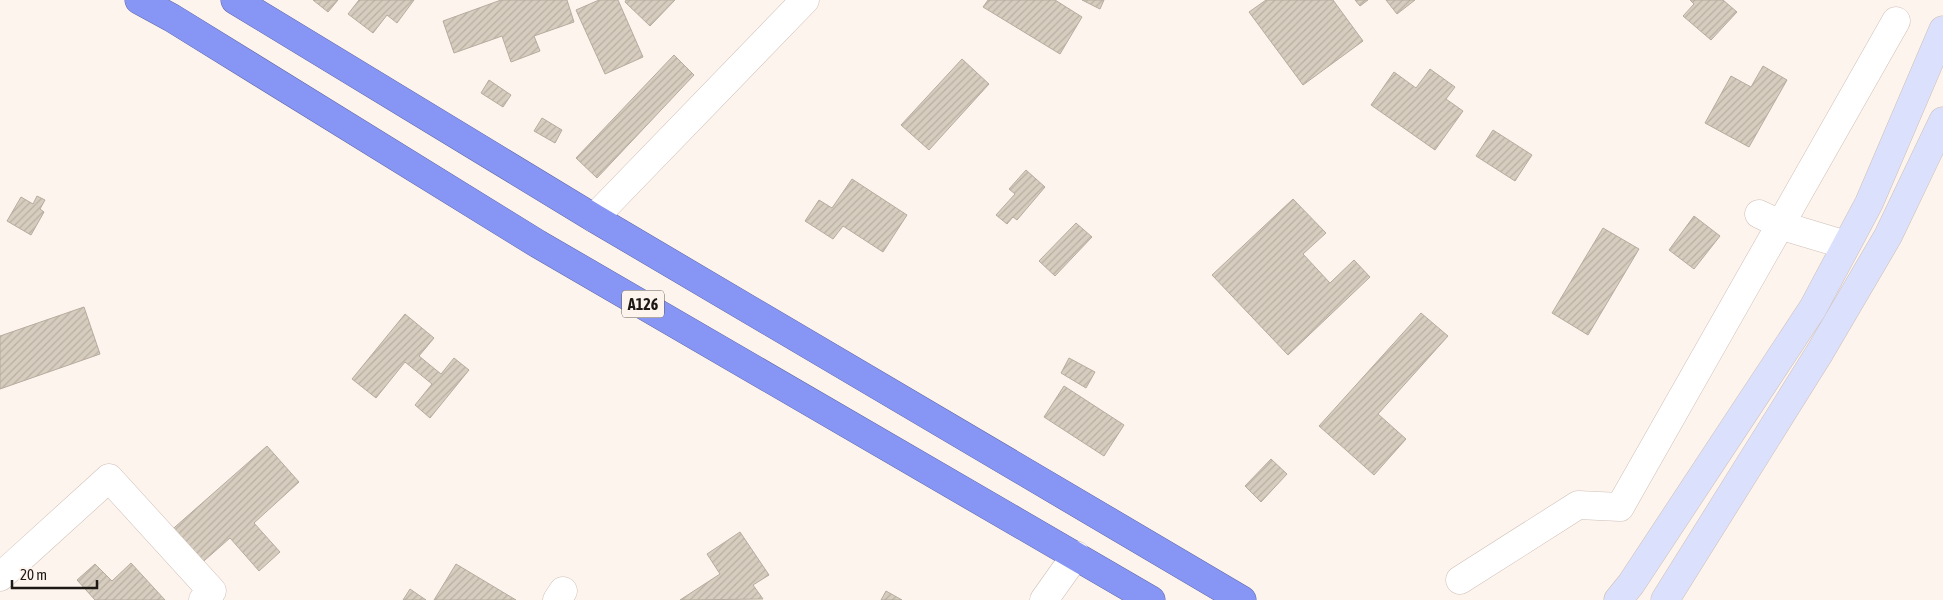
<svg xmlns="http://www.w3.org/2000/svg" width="1943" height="600" font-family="'Asap Condensed',sans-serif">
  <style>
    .building { fill: url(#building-hatch); stroke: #b6ac9e }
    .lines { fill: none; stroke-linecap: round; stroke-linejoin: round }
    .street-casing { stroke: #cebfb6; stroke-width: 29 }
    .secondary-casing { stroke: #cebfb6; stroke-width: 29 }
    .highway-casing { stroke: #626aa6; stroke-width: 29 }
    .street { stroke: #fff; stroke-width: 28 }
    .secondary { stroke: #dbe0fc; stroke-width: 28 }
    .highway { stroke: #8796f4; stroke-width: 28 }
    .labels { text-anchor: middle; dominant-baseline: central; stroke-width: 4.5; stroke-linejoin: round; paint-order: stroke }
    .shield { fill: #fef4ee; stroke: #615b56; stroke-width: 1 }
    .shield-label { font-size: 16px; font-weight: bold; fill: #1e1915 }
  </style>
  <defs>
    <pattern id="building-hatch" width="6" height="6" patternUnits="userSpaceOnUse" patternTransform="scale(1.25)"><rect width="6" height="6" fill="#d7cdbf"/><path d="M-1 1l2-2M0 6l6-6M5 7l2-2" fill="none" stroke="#b8afa3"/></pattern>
  </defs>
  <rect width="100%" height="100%" fill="#fef4ee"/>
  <g class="building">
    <polygon points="313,0 338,0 328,12"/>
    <polygon points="359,0 414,0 397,23 387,15 373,33 348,14"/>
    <polygon points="501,0 567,0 574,22 534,36 540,51 511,62 502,36 454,53 443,21"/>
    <polygon points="599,0 618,0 643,57 605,74 576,10"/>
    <polygon points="626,0 675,0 650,26 625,2"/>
    <polygon points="988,0 1055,0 1082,17 1060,54 983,7"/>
    <polygon points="1082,0 1104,0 1100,9"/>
    <polygon points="1266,0 1333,0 1363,41 1303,85 1249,12"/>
    <polygon points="1355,0 1368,0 1360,6"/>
    <polygon points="1386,0 1415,0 1397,14"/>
    <polygon points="1690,0 1723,0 1737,12 1711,40 1683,16 1694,4"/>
    <polygon points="674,55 694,75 597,178 576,158"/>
    <polygon points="962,59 989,84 929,150 901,125"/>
    <polygon points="1763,66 1787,80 1749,147 1705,123 1731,76 1751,87"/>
    <polygon points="1430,69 1455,87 1446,99 1463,111 1435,150 1371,105 1394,72 1416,88"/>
    <polygon points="489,80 511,95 503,107 481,93"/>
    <polygon points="542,118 562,130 555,143 534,131"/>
    <polygon points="1493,130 1532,155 1515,181 1476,156"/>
    <polygon points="1026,170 1045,187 1017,220 1013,217 1007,224 996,215 1015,194 1009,189"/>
    <polygon points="852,179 907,215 883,252 843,226 833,239 805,221 819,200 832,208"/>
    <polygon points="37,196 45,200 40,209 44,212 31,235 7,221 21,197 33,204"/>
    <polygon points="1293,199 1326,233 1303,254 1330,283 1354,260 1370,277 1288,355 1212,275"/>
    <polygon points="1694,216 1720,236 1694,269 1669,250"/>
    <polygon points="1076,223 1092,237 1055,276 1039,261"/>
    <polygon points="1603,228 1639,249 1588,335 1552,313"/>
    <polygon points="84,307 100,354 0,389 0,336"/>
    <polygon points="1421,313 1448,336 1378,414 1406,439 1374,475 1319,426"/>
    <polygon points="405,314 434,338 419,356 441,374 454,358 469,370 430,418 415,405 432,384 405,362 376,398 352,379"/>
    <polygon points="1069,358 1095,372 1086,388 1061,373"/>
    <polygon points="1064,386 1124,425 1104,456 1044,417"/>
    <polygon points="267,446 299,482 254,523 280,552 259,571 230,538 197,567 167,534"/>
    <polygon points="1271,459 1287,474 1261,502 1245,486"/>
    <polygon points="740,532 769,575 753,585 763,599 680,600 720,574 707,554"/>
    <polygon points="131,563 165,600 95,600 77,580 95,564 112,581"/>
    <polygon points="456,564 516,600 434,600"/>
    <polygon points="410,589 426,600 403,600"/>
    <polygon points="886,591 902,600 881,600"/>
  </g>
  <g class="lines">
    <defs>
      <g id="street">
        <polyline points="1759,214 1786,227 1846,245"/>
        <polyline points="594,218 805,0"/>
        <polyline points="0,577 109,478 212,591 203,600"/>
        <polyline points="1460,580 1578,505 1620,507 1896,21"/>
        <polyline points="557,600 563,591"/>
        <polyline points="1044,600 1076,555"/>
      </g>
      <g id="secondary">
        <polyline points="1618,600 1631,584 1813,308 1869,203 1943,30"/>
        <polyline points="1665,600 1820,352 1888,236 1943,121"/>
      </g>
      <g id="highway">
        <polyline points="139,0 172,18 538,244 1151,600"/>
        <polyline points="235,0 594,218 1242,600"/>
      </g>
    </defs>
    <use href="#street" class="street-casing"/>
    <use href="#secondary" class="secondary-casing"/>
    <use href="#highway" class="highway-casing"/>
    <use href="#street" class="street"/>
    <use href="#secondary" class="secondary"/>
    <use href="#highway" class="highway"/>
  </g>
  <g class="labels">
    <rect class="shield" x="622" y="290.5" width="42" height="27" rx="4"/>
    <g class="shield-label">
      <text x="643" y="304">A126</text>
    </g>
  </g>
  <path d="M12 580v8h85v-8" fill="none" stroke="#1e1915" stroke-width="2.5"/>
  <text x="20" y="580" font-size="15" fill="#1e1915" stroke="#fef4ee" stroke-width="4" paint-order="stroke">20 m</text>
</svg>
